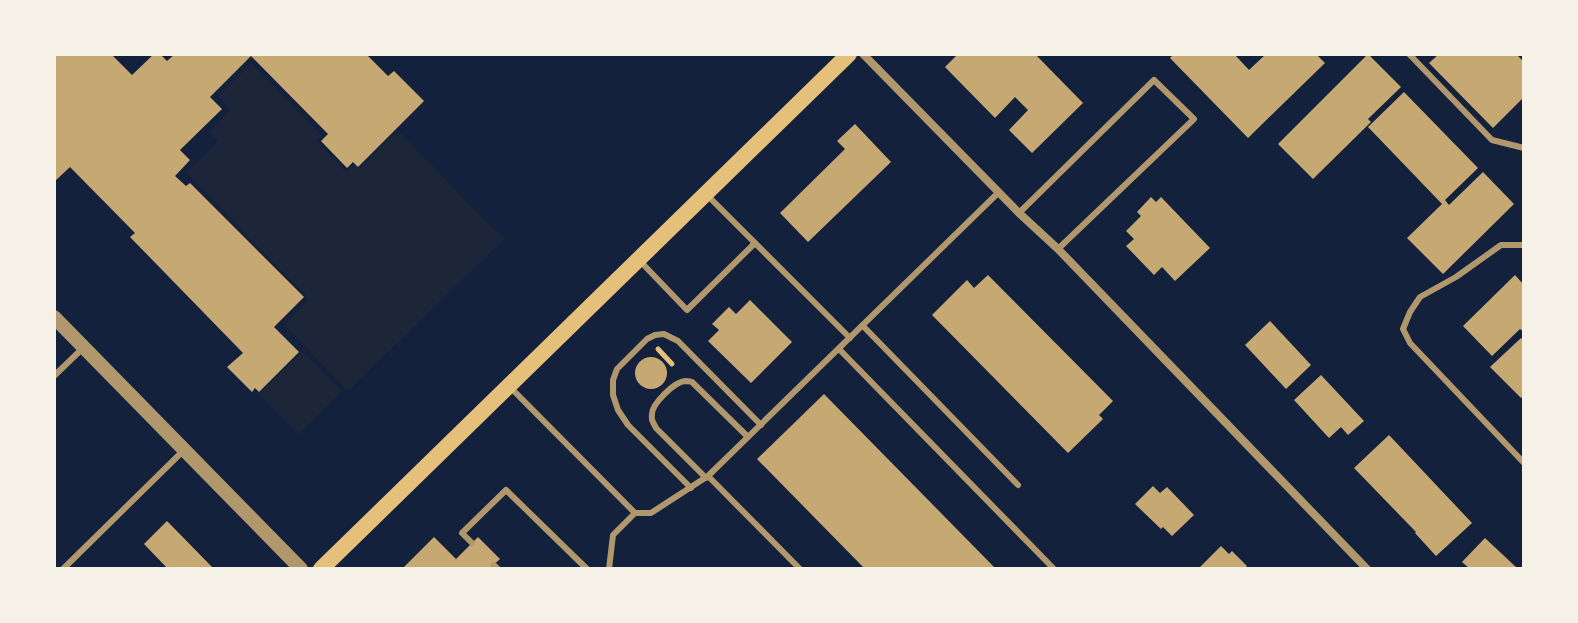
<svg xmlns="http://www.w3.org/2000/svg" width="1578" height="623" font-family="'Roboto Condensed',sans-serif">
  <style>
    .green { fill: #1d2539 }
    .building { fill: #c6a872 }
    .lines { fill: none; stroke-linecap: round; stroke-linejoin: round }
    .path { stroke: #e5c07b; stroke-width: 5 }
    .service { stroke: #b1986c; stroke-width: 6 }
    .minor { stroke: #b1986c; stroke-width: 8 }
    .tertiary { stroke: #b1986c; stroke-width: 14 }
    .secondary { stroke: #e5c07b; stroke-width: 16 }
  </style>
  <rect width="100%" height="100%" fill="#14213d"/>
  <g class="green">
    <polygon points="251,63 321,135 316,141 346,172 354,165 359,169 398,131 504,239 348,391 284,325 309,299 186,172 218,141 209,132 230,110 218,96"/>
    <polygon points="302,351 342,391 299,434 259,394"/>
  </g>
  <g class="building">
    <polygon points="54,54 111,54 132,75 154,54 160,54 167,61 175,54 366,54 388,76 394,71 424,101 358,167 353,162 347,168 321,141 328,134 251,56 210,97 222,109 180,150 190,160 175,176 186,186 190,183 304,297 274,327 299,352 259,392 255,388 252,392 227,367 243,353 130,237 135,233 70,167 54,182"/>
    <polygon points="958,54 1035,54 1083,103 1032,153 1009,130 1028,110 1015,97 995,118 945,67"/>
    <polygon points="1174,54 1238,54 1236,56 1249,70 1266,54 1316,54 1325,63 1248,138 1170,58"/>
    <polygon points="1368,54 1401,87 1368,119 1371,122 1313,179 1278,144"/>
    <polygon points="1439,54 1516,54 1524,62 1524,97 1493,128 1429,63"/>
    <polygon points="1404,92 1478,168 1445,200 1449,205 1483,172 1514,204 1443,274 1407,238 1442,204 1368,127"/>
    <polygon points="855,124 891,162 808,242 780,213 845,149 837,141"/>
    <polygon points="1151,197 1156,202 1161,197 1210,248 1175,281 1162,267 1154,275 1126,246 1134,239 1126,231 1141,216 1137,212"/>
    <polygon points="988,275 1113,401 1099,415 1103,419 1068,453 932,315 967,280 974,288"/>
    <polygon points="1515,275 1524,285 1524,332 1520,329 1492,356 1463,326"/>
    <polygon points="750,300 792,342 751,383 708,341 719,330 712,324 729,307 736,314"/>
    <polygon points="1270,321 1311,365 1286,389 1245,345"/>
    <polygon points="1521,338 1524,341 1524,394 1521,398 1490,367"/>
    <circle cx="651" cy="373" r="16"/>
    <polygon points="1321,375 1364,421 1348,435 1341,427 1329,438 1294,400"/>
    <polygon points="824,394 996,569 865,569 757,459"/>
    <polygon points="1389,435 1472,523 1436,556 1415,533 1416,532 1354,468"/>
    <polygon points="1153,486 1160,493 1167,487 1194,515 1172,536 1163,527 1161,529 1135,504"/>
    <polygon points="167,521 214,569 168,569 144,544"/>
    <polygon points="434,537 456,559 478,537 500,559 489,569 402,569"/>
    <polygon points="1485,538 1518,569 1470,569 1462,562"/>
    <polygon points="1221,546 1229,554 1232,551 1247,566 1244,569 1198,569"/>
  </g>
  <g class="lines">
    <polyline class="path" points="658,349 672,364"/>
    <g class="service">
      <polyline points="1409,54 1492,140 1524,148"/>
      <polyline points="706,194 850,338"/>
      <polyline points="1019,213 1154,80 1194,119 1058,249"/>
      <polyline points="1524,245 1501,245 1456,277 1420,297 1410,312 1403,329 1410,343 1524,463"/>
      <polyline points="639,260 687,310 755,243"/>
      <polyline points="863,326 1018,485"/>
      <polyline points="839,349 1054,569"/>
      <polyline points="54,376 83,348"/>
      <polyline points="510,387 635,513 651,513 708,476 800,569"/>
      <polyline points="708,476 999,192"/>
      <path d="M 706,478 L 656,428 C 653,422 651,421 652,414 C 652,404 674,382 685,381 C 687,381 689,381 692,382 L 748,437"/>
      <polyline points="691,488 628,425 618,410 613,395 613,380 617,369 647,339 655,335 664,334 678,341 761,425"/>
      <polyline points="472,543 462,533 506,490 587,569"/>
      <polyline points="494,565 498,569"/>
      <polyline points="63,569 183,451"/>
      <polyline points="609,569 613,535 635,513"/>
    </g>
    <polyline class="minor" points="863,54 1019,213 1058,249 1367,569"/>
    <polyline class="tertiary" points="54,317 301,569"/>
    <polyline class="secondary" points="321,569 849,54"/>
  </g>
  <rect width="1578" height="623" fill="none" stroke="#f6f1e7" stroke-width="112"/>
</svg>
